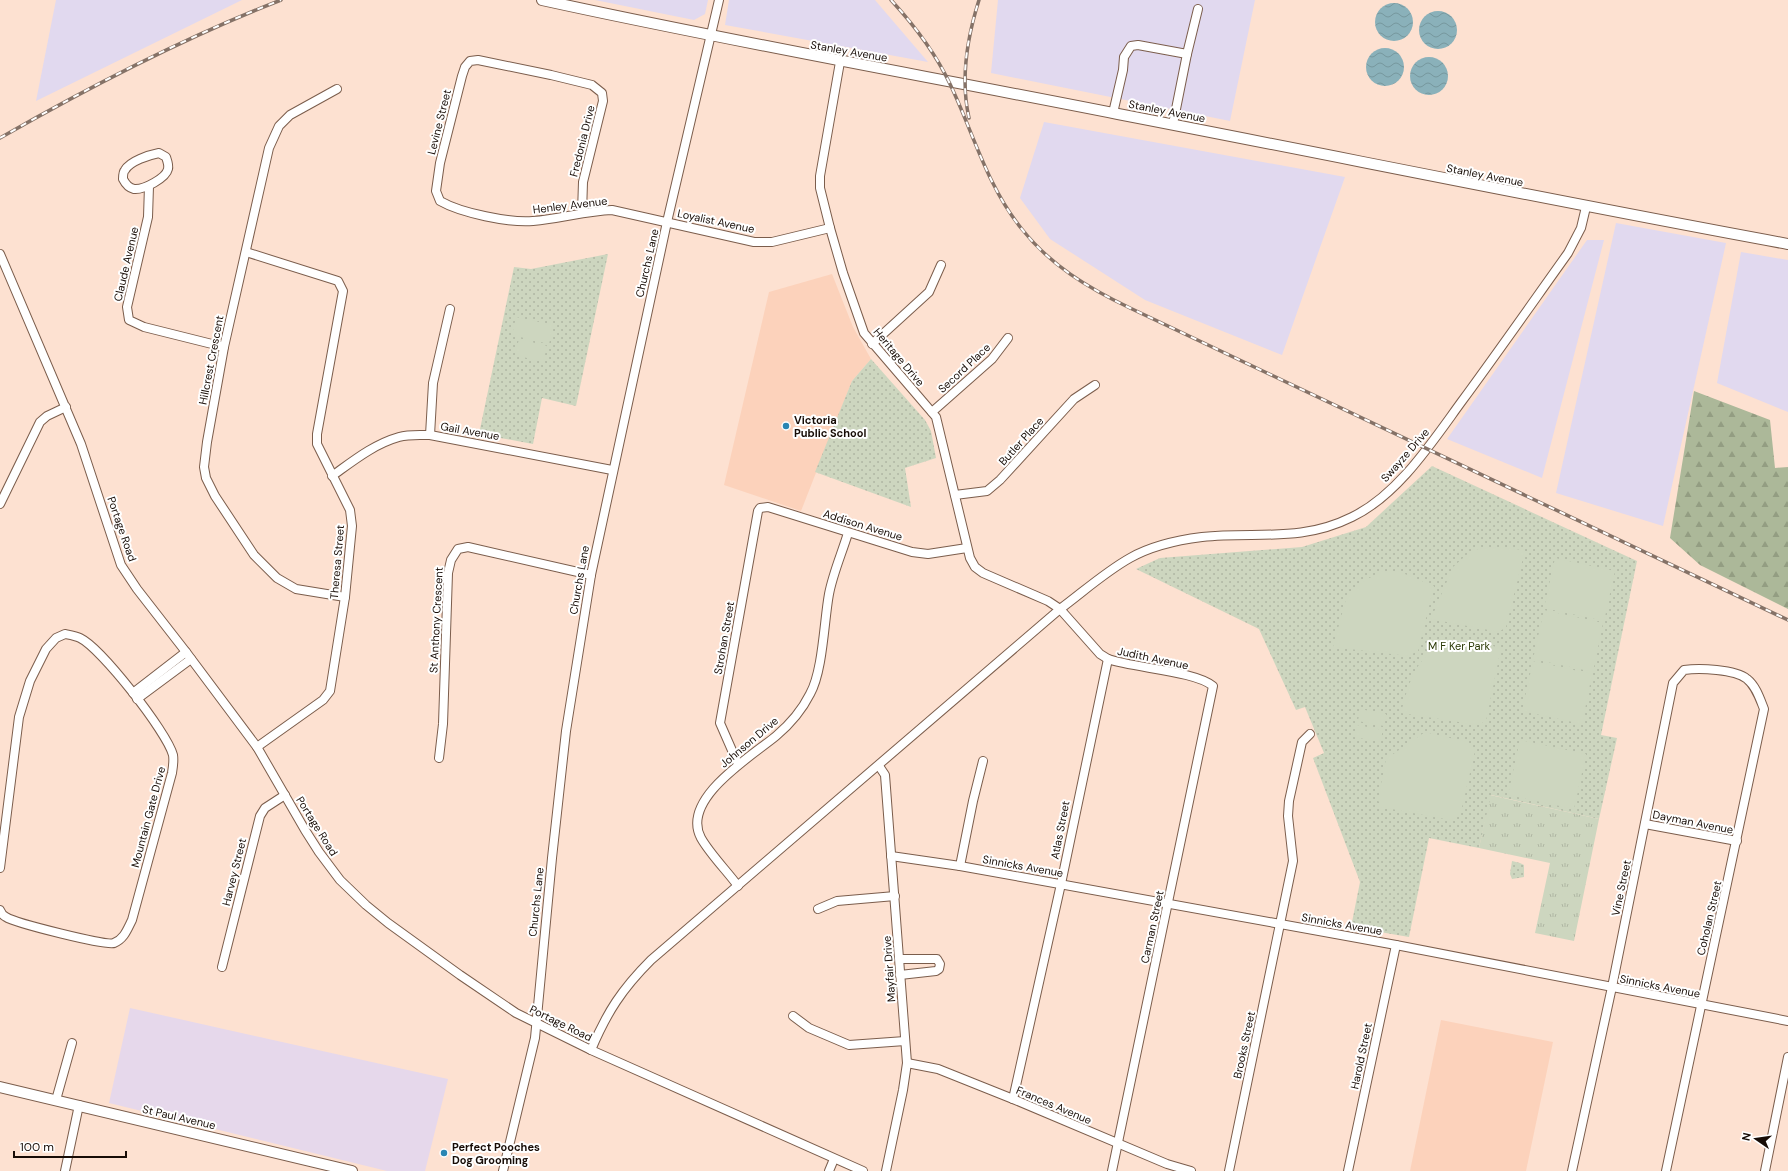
<svg xmlns="http://www.w3.org/2000/svg" width="1788" height="1171" font-family="'DM Sans',sans-serif">
  <style>
    .commercial { fill: #e6d8eb }
    .industrial { fill: #e1d9ef }
    .built { fill: #fcd2bb }
    .grass { fill: url(#grass-tufts) }
    .forest { fill: url(#forest-firs) }
    .park { fill: url(#park-dots) }
    .pitch { fill: #cdd6bf }
    .water { fill: url(#water-waves) }
    .lines { fill: none; stroke-linecap: round; stroke-linejoin: round }
    .minor-casing { stroke: #7b5d4c; stroke-width: 10 }
    .major-casing { stroke: #7b5d4c; stroke-width: 12 }
    .minor { stroke: #fff; stroke-width: 8 }
    .major { stroke: #fff; stroke-width: 10 }
    .rail-casing { stroke: #857267; stroke-width: 3.5 }
    .rail { stroke: #fff; stroke-width: 2; stroke-dasharray: 6; stroke-linecap: butt }
    .poi-dot { fill: #2a86b3; stroke: #fff; stroke-width: 1.5 }
    .labels { text-anchor: middle; dominant-baseline: central; stroke-width: 4; stroke-linejoin: round; paint-order: stroke }
    .street-label { font-size: 11px; fill: #170c06; stroke: #fff }
    .poi-label { font-size: 11px; font-weight: bold; fill: #170c06; stroke: #fff; text-anchor: start }
    .park-label { font-size: 11px; fill: #2c3a07; stroke: #fff }
  </style>
  <defs>
    <pattern id="grass-tufts" width="24" height="20" patternUnits="userSpaceOnUse"><rect width="24" height="20" fill="#cdd6bf"/><path d="M3 7l-1-3M5 7V3M7 7l1-3M15 17l-1-3M17 17v-4M19 17l1-3" fill="none" stroke="#afb6a3"/></pattern>
    <pattern id="forest-firs" width="22" height="20" patternUnits="userSpaceOnUse"><rect width="22" height="20" fill="#acb899"/><path d="M5 1l3.5 6h-7zM16 11l3.5 6h-7z" fill="#939d82"/></pattern>
    <pattern id="park-dots" width="8" height="8" patternUnits="userSpaceOnUse"><rect width="8" height="8" fill="#cdd6bf"/><path d="M2 2h.1M6 6h.1" fill="none" stroke="#afb6a3" stroke-width="1.8" stroke-linecap="round"/></pattern>
    <pattern id="water-waves" width="16" height="10" patternUnits="userSpaceOnUse"><rect width="16" height="10" fill="#8ab1ba"/><path d="M0 5q4-4 8 0t8 0" fill="none" stroke="#76979e"/></pattern>
  </defs>
  <rect width="100%" height="100%" fill="#fde1d1"/>
  <polygon class="commercial" points="130,1008 448,1079 425,1171 387,1171 109,1103"/>
  <g class="industrial">
    <polygon points="56,0 242,0 36,101"/>
    <polygon points="595,0 708,0 705,14 694,20"/>
    <polygon points="729,0 875,0 928,62 725,25"/>
    <polygon points="998,0 1255,0 1230,121 991,73"/>
    <polygon points="1044,122 1345,177 1282,355 1145,300 1050,239 1020,198"/>
    <polygon points="1616,223 1726,243 1663,526 1556,493"/>
    <polygon points="1587,240 1604,240 1542,478 1447,439"/>
    <polygon points="1741,252 1788,260 1788,412 1717,383"/>
  </g>
  <g class="built">
    <polygon points="832,274 853,327 871,359 852,381 801,511 724,485 769,292"/>
    <polygon points="1441,1020 1553,1042 1526,1171 1410,1171"/>
  </g>
  <polygon class="grass" points="1490,795 1599,819 1574,941 1535,933 1550,863 1479,848"/>
  <polygon class="forest" points="1694,391 1770,420 1775,468 1788,467 1788,609 1700,565 1670,538"/>
  <g class="park">
    <polygon points="608,254 576,406 542,398 533,444 479,434 514,267 531,269"/>
    <polygon points="871,359 925,420 931,431 936,458 905,468 911,507 815,472 852,381"/>
    <polygon points="1432,466 1637,561 1601,735 1617,738 1599,819 1491,795 1479,848 1429,838 1409,937 1351,927 1360,882 1313,758 1324,753 1305,707 1296,710 1259,629 1136,569 1160,558 1302,547 1366,527"/>
    <polygon points="1512,861 1520,863 1524,865 1524,877 1512,879 1510,874"/>
  </g>
  <g class="pitch">
    <polygon points="516,317 553,325 549,344 512,335"/>
    <polygon points="519,339 547,346 543,362 515,355"/>
    <polygon points="1493,547 1525,550 1506,627 1499,632 1431,619 1453,567 1472,550"/>
    <polygon points="1555,558 1615,571 1604,621 1544,608"/>
    <polygon points="1381,571 1400,572 1434,586 1418,651 1408,656 1333,647 1346,599 1358,585"/>
    <polygon points="1544,610 1603,623 1593,672 1533,659"/>
    <path d="M 1472,641 L 1501,648 L 1486,721 L 1478,725 L 1401,713 C 1408,686 1415,656 1444,644 C 1452,641 1464,642 1472,641 Z"/>
    <polygon points="1533,661 1592,674 1582,724 1522,711"/>
    <polygon points="1360,709 1386,714 1384,726 1358,721"/>
    <polygon points="1357,725 1383,730 1380,742 1354,737"/>
    <polygon points="1425,732 1467,742 1475,751 1460,816 1450,820 1381,807 1378,800 1386,759"/>
    <polygon points="1520,740 1586,754 1574,809 1508,795"/>
  </g>
  <g class="water">
    <circle cx="1394" cy="22" r="19"/>
    <circle cx="1438" cy="30" r="19"/>
    <circle cx="1385" cy="67" r="19"/>
    <circle cx="1429" cy="76" r="19"/>
  </g>
  <g class="lines">
    <defs>
      <g id="minor">
        <path d="M 840,62 L 820,176 L 820,188 L 830,228 L 843,273 L 864,333 L 936,417 L 970,558 L 975,567 L 983,573 L 1048,601 L 1060,609 L 1100,654 L 1108,659 C 1134,668 1195,671 1213,686 L 1112,1171"/>
        <polyline points="337,89 290,115 279,126 269,148 224,347 207,442 204,467 206,478 215,496 254,555 277,578 296,589 345,597"/>
        <polyline points="1113,113 1123,70 1124,57 1131,46 1138,45 1187,54"/>
        <polyline points="1173,124 1187,54 1198,9"/>
        <path d="M 159,153 L 166,157 C 167,160 169,165 168,169 C 166,178 144,190 134,189 C 129,188 125,183 123,179 C 123,176 123,172 125,170 C 130,161 149,155 159,153 Z"/>
        <polyline points="149,186 148,217 127,307 129,320 144,327 224,347"/>
        <path d="M 582,213 L 583,182 L 603,101 L 602,93 L 592,85 L 551,75 L 478,60 L 470,61 L 465,67 L 462,76 L 440,163 L 436,191 L 440,201 C 461,213 509,223 533,221 C 560,219 585,211 612,210 L 754,242 L 772,242 L 830,228"/>
        <polyline points="246,252 338,281 343,291 317,434 317,444 350,510 352,526 345,597 330,691 323,700 257,747"/>
        <polyline points="0,254 81,444 121,565 137,589 186,652 257,747 305,830 319,852 340,880 366,905 388,923 460,975 516,1013 591,1050 863,1171"/>
        <polyline points="872,344 929,292 941,265"/>
        <polyline points="932,412 992,359 1008,338"/>
        <polyline points="430,435 433,383 450,309"/>
        <path d="M 332,476 C 353,461 374,444 399,437 C 409,434 420,435 430,435 L 612,470"/>
        <polyline points="955,495 987,491 1000,480 1074,399 1095,385"/>
        <polyline points="0,504 40,422 47,416 66,407"/>
        <polyline points="133,693 186,652"/>
        <polyline points="137,699 191,659"/>
        <polyline points="439,758 443,724 448,573 451,560 458,549 468,547 591,575"/>
        <polyline points="738,764 720,723 758,511 760,508 768,507 912,552 928,554 967,548"/>
        <polyline points="879,766 885,775 907,1063 903,1090 886,1171"/>
        <polyline points="1645,824 1737,841"/>
        <polyline points="891,856 960,866 1396,945 1788,1021"/>
        <polyline points="960,866 973,801 983,761"/>
        <path d="M 0,868 L 19,717 L 30,681 L 46,649 L 56,638 L 65,634 C 70,635 76,636 80,638 C 101,648 167,732 173,755 C 174,761 173,767 172,773 L 132,920 C 127,930 124,939 114,943 C 106,946 15,923 6,917 C 4,916 1,913 0,910"/>
        <path d="M 738,886 C 727,871 710,854 701,838 C 680,799 752,756 776,736 C 789,725 802,710 810,694 C 823,671 824,621 829,594 C 833,573 842,553 848,533"/>
        <polyline points="818,909 837,901 895,896"/>
        <polyline points="900,959 937,959 940,964 939,969 936,971 900,975"/>
        <polyline points="222,967 260,816 265,808 285,795"/>
        <polyline points="793,1016 809,1028 849,1045 905,1041"/>
        <path d="M 591,1050 C 607,1012 622,989 651,960 L 1060,609 C 1083,592 1105,572 1130,558 C 1151,546 1178,540 1202,537 C 1256,531 1300,543 1352,517 C 1398,495 1432,442 1462,401 C 1498,352 1533,302 1568,253 L 1581,228 L 1586,207"/>
        <polyline points="907,1063 938,1069 1013,1099 1167,1164 1191,1171"/>
        <polyline points="1013,1099 1061,884 1108,659"/>
        <polyline points="56,1100 72,1043"/>
        <polyline points="65,1171 79,1105"/>
        <polyline points="503,1171 535,1038 552,858 566,731 591,575 667,222 719,0"/>
        <polyline points="829,1171 834,1159"/>
        <polyline points="1229,1171 1293,861 1288,816 1289,801 1302,742 1310,734"/>
        <polyline points="1348,1171 1396,945"/>
        <path d="M 1572,1171 L 1612,987 L 1673,683 L 1684,670 C 1699,668 1735,669 1747,679 C 1756,686 1760,699 1764,709 L 1666,1171"/>
        <polyline points="1765,1171 1788,1057"/>
      </g>
      <g id="major">
        <path d="M 542,0 C 733,42 926,76 1118,114 C 1341,157 1564,203 1788,244"/>
        <polyline points="0,1087 352,1171"/>
      </g>
    </defs>
    <use href="#minor" class="minor-casing"/>
    <use href="#major" class="major-casing"/>
    <use href="#minor" class="minor"/>
    <use href="#major" class="major"/>
    <defs>
      <g id="rail">
        <path d="M 891,0 C 914,25 935,52 950,84 C 973,132 987,186 1021,228 C 1050,265 1088,288 1130,308 L 1788,620"/>
        <path d="M 969,118 C 960,78 967,38 979,0"/>
        <path d="M 0,138 C 91,86 183,38 281,0"/>
      </g>
    </defs>
    <use href="#rail" class="rail-casing"/>
    <use href="#rail" class="rail"/>
  </g>
  <g class="poi-dot">
    <circle cx="786" cy="426" r="4"/>
    <circle cx="444" cy="1153" r="4"/>
  </g>
  <g class="labels">
    <g class="street-label">
      <text transform="translate(849 51) rotate(10)">Stanley Avenue</text>
      <text transform="translate(1167 111) rotate(11)">Stanley Avenue</text>
      <text transform="translate(439 122) rotate(-76)">Levine Street</text>
      <text transform="translate(582 141) rotate(-76)">Fredonia Drive</text>
      <text transform="translate(1485 175) rotate(11)">Stanley Avenue</text>
      <text transform="translate(570 205) rotate(-7)">Henley Avenue</text>
      <text transform="translate(716 221) rotate(12)">Loyalist Avenue</text>
      <text transform="translate(647 263) rotate(-77)">Churchs Lane</text>
      <text transform="translate(126 264) rotate(-77)">Claude Avenue</text>
      <text transform="translate(899 357) rotate(50)">Heritage Drive</text>
      <text transform="translate(211 360) rotate(-79)">Hillcrest Crescent</text>
      <text transform="translate(964 368) rotate(-43)">Secord Place</text>
      <text transform="translate(470 431) rotate(10)">Gail Avenue</text>
      <text transform="translate(1021 441) rotate(-48)">Butler Place</text>
      <text transform="translate(1405 455) rotate(-49)">Swayze Drive</text>
      <text transform="translate(863 525) rotate(17)">Addison Avenue</text>
      <text transform="translate(122 529) rotate(71)">Portage Road</text>
      <text transform="translate(337 562) rotate(-85)">Theresa Street</text>
      <text transform="translate(579 580) rotate(-80)">Churchs Lane</text>
      <text transform="translate(436 620) rotate(-87)">St Anthony Crescent</text>
      <text transform="translate(724 638) rotate(-80)">Strohan Street</text>
      <text transform="translate(1153 658) rotate(12)">Judith Avenue</text>
      <text transform="translate(749 742) rotate(-40)">Johnson Drive</text>
      <text transform="translate(148 817) rotate(-75)">Mountain Gate Drive</text>
      <text transform="translate(1693 822) rotate(11)">Dayman Avenue</text>
      <text transform="translate(317 826) rotate(58)">Portage Road</text>
      <text transform="translate(1060 830) rotate(-79)">Atlas Street</text>
      <text transform="translate(1023 866) rotate(10)">Sinnicks Avenue</text>
      <text transform="translate(234 872) rotate(-76)">Harvey Street</text>
      <text transform="translate(1621 888) rotate(-78)">Vine Street</text>
      <text transform="translate(536 902) rotate(-84)">Churchs Lane</text>
      <text transform="translate(1709 918) rotate(-77)">Coholan Street</text>
      <text transform="translate(1342 924) rotate(10)">Sinnicks Avenue</text>
      <text transform="translate(1152 927) rotate(-78)">Carman Street</text>
      <text transform="translate(889 969) rotate(-94)">Mayfair Drive</text>
      <text transform="translate(1660 986) rotate(11)">Sinnicks Avenue</text>
      <text transform="translate(561 1023) rotate(26)">Portage Road</text>
      <text transform="translate(1244 1045) rotate(-78)">Brooks Street</text>
      <text transform="translate(1361 1056) rotate(-78)">Harold Street</text>
      <text transform="translate(1054 1105) rotate(23)">Frances Avenue</text>
      <text transform="translate(179 1117) rotate(13)">St Paul Avenue</text>
    </g>
    <g class="poi-label">
      <text x="794" y="420">Victoria<tspan x="794" dy="13">Public School</tspan></text>
      <text x="452" y="1147">Perfect Pooches<tspan x="452" dy="13">Dog Grooming</tspan></text>
    </g>
    <g class="park-label">
      <text x="1459" y="646">M F Ker Park</text>
    </g>
  </g>
  <g transform="translate(1756 1139) rotate(283)" stroke="#ffffff" stroke-width="3" paint-order="stroke">
  <path d="M0-3L7 15L0 10L-7 15Z" fill="#170c06"/>
  <text y="-6" font-size="11" font-weight="bold" text-anchor="middle" fill="#170c06">N</text>
  </g>
  <path d="M14 1151v6h112v-6" fill="none" stroke="#170c06" stroke-width="2"/>
  <text x="20" y="1151" font-size="12" fill="#170c06" stroke="#ffffff" stroke-width="3" paint-order="stroke">100 m</text>
</svg>
